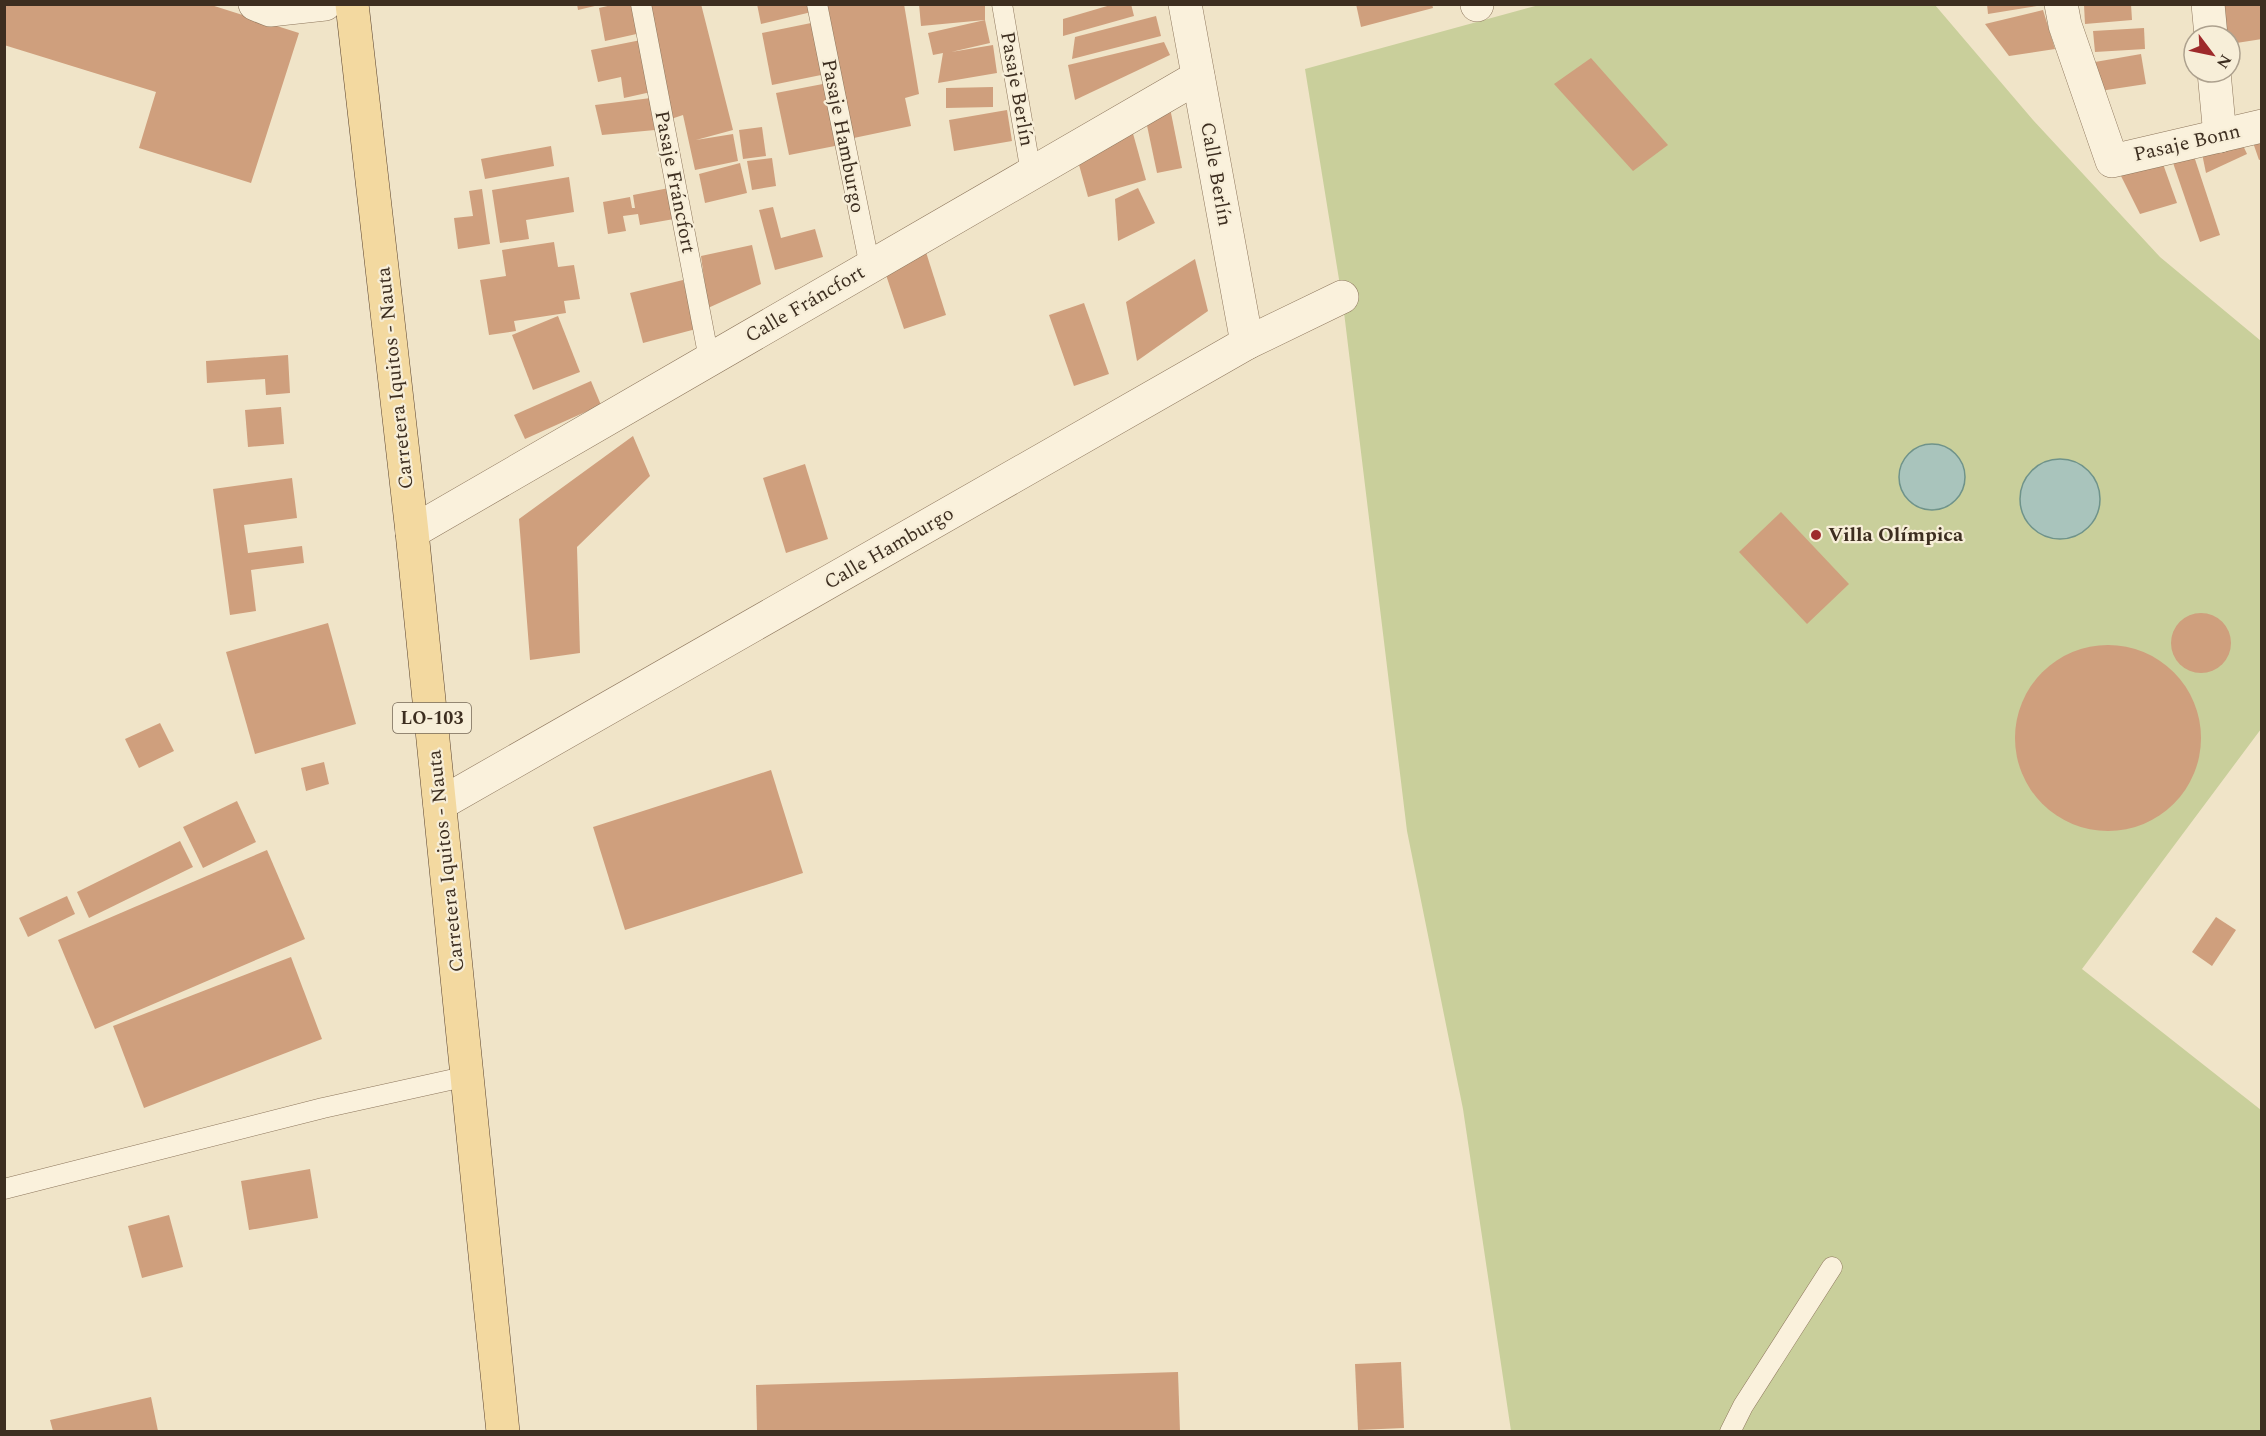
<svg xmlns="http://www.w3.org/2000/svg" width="2266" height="1436" font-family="Spectral,serif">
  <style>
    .green { fill: #c9cf9b }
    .water { fill: #a9c4bc; stroke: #6f938a; stroke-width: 1.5 }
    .building { fill: #cf9f7d }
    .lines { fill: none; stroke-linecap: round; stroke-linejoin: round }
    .service-casing { stroke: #8d765c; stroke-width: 21 }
    .minor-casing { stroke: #8d765c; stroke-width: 34 }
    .primary-casing { stroke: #5b4430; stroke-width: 34 }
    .service { stroke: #faf1dc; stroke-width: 20 }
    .minor { stroke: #faf1dc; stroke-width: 33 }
    .primary { stroke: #f3d9a0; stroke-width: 33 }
    .poi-dot { fill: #9e2a2b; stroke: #f7eed8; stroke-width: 2 }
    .labels { text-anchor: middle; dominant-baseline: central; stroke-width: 4.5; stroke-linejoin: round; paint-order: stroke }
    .shield { fill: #f7eed8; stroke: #756857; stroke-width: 1.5 }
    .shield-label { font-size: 18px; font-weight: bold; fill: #3d2e20 }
    .street-label { font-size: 20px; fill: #3d2e20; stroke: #f7eed8 }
    .poi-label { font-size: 20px; font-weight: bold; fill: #3d2e20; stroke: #f7eed8; text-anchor: start }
  </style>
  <rect width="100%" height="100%" fill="#f0e4c8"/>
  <polygon class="green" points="1539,5 1935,5 2033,120 2160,257 2261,341 2261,729 2082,969 2261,1110 2261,1431 1511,1431 1463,1109 1407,831 1343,304 1305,69"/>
  <g class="water">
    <circle cx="1932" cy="477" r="33"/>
    <circle cx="2060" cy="499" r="40"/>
  </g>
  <g class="building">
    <polygon points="4,4 208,4 299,33 251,183 139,148 156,92 4,45"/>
    <polygon points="577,4 599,4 599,5 578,10"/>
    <polygon points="616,4 635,4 641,33 605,41 599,8"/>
    <polygon points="641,4 701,4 733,130 696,140 733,134 738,161 695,170 683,115 668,120"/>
    <polygon points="757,4 904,4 919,94 905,98 911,126 849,139 820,10 761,24"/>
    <polygon points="919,4 985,4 985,20 921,26"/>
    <polygon points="1114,4 1131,4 1134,16 1063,36 1063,19"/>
    <polygon points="1356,4 1432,4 1433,8 1361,27"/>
    <polygon points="1987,4 2036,4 2037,6 1988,14"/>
    <polygon points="2086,4 2131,4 2132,20 2085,24 2084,5"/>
    <polygon points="2221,4 2262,4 2262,39 2230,44 2230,36 2224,36"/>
    <polygon points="2043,10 2055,49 2009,56 1985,24"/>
    <polygon points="1156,16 1161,36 1072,59 1075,37"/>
    <polygon points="985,20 990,43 951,52 993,45 997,73 938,83 943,53 933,55 928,33"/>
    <polygon points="816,22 826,74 772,85 762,33"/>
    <polygon points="2144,28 2145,49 2095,52 2093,31"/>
    <polygon points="641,40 651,92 624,98 621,77 598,82 591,50"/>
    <polygon points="1164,42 1170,55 1075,100 1068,65"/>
    <polygon points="2141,54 2146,84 2100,91 2095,62"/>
    <polygon points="1591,58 1668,145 1633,171 1554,84"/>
    <polygon points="828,83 840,145 789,155 776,93"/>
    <polygon points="993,87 993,107 946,108 946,88"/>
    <polygon points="651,98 655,130 602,135 595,105"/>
    <polygon points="1169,103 1182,168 1157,173 1145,116"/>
    <polygon points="1007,110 1012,141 954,151 949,120"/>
    <polygon points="2262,120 2262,159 2259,160 2247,125"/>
    <polygon points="2233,124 2247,154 2206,173 2199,139"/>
    <polygon points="762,127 766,156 743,159 739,130"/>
    <polygon points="1132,130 1146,180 1088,197 1074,147"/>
    <polygon points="551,146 554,166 485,179 481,159"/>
    <polygon points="2191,147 2220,235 2200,242 2170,154"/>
    <polygon points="2158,150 2177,203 2140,214 2116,166"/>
    <polygon points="772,158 776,186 752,190 747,161"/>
    <polygon points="740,163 747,193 705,203 699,174"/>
    <polygon points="569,177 574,212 526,220 529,239 500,243 492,190"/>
    <polygon points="669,188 674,219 640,225 638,214 623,216 626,231 608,234 603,202 630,197 632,208 635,208 633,195"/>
    <polygon points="1138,188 1155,223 1118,241 1115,199"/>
    <polygon points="482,189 490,244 458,249 454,218 473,216 469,191"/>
    <polygon points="773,207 781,238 815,229 823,257 775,270 759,210"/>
    <polygon points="554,242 558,267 574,265 580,299 564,301 566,313 514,321 516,331 489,335 480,280 506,276 502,250"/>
    <polygon points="752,245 761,284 708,308 701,256"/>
    <polygon points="925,249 946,315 904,329 882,263"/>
    <polygon points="1195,259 1208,311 1137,361 1126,302"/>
    <polygon points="683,280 696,329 643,343 630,293"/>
    <polygon points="1084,303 1109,374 1074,386 1049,315"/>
    <polygon points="558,316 580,372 533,390 512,335"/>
    <polygon points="288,355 290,393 266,395 265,379 207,383 206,361"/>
    <polygon points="591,381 601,405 525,439 514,415"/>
    <polygon points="281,407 284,444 248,447 245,410"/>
    <polygon points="633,436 650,476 577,547 580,653 530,660 519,519"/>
    <polygon points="805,464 828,539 786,553 763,478"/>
    <polygon points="292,478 297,518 244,525 248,553 302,546 304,563 251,570 256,611 230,615 213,489"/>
    <polygon points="1781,512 1849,584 1807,624 1739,552"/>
    <circle cx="2201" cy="643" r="30"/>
    <polygon points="328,623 356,724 255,754 226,652"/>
    <circle cx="2108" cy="738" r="93"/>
    <polygon points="160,723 174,751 139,768 125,739"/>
    <polygon points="324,762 329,784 306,791 301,768"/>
    <polygon points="771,770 803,873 625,930 593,827"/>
    <polygon points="237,801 256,842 203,868 183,827"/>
    <polygon points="180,841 193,867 89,918 77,892"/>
    <polygon points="267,850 305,939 95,1029 58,940"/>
    <polygon points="67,896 75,914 28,937 19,918"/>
    <polygon points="2216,917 2236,930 2212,966 2192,952"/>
    <polygon points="291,957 322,1039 144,1108 113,1026"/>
    <polygon points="310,1169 318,1218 249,1230 241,1181"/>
    <polygon points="169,1215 183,1267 142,1278 128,1226"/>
    <polygon points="1401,1362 1404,1428 1358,1430 1355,1364"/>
    <polygon points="1178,1372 1180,1431 757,1431 756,1385"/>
    <polygon points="151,1397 158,1431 53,1431 50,1420"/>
  </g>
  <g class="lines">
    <defs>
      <g id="service">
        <polyline points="641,4 709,359"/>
        <polyline points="817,4 870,267"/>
        <polyline points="1002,4 1031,173"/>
        <polyline points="4,1189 323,1108 468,1076"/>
        <polyline points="1730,1432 1743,1406 1832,1267"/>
      </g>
      <g id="minor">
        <polyline points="255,4 270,10 325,4"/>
        <polyline points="1185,4 1247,343"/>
        <polyline points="1477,4 1477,5"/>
        <polyline points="2061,4 2065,25 2112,161 2262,126"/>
        <polyline points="2208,4 2211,36"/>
        <polyline points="2214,72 2220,136"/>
        <polyline points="412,532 1198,77"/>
        <polyline points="440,804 1247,343 1342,297"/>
      </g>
      <polyline id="primary" points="352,4 412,532 503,1432"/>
    </defs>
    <use href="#service" class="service-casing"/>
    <use href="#minor" class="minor-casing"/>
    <use href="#primary" class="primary-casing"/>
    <use href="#service" class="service"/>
    <use href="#minor" class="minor"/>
    <use href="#primary" class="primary"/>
  </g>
  <circle class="poi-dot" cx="1816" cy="535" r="6"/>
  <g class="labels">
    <rect class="shield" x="393" y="703" width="78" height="30" rx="4.5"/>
    <g class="shield-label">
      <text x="432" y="718">LO-103</text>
    </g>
    <g class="street-label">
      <text transform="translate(1017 89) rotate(80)">Pasaje Berlín</text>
      <text transform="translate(843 136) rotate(79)">Pasaje Hamburgo</text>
      <text transform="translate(2187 143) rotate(-13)">Pasaje Bonn</text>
      <text transform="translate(1216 174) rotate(80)">Calle Berlín</text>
      <text transform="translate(675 182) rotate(79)">Pasaje Fráncfort</text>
      <text transform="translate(805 304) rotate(-30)">Calle Fráncfort</text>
      <text transform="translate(395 378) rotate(-96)">Carretera Iquitos - Nauta</text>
      <text transform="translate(889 548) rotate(-30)">Calle Hamburgo</text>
      <text transform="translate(446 861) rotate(-96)">Carretera Iquitos - Nauta</text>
    </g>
    <g class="poi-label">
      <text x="1828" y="535">Villa Olímpica</text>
    </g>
  </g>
  <rect width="2266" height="1436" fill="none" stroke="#3d2e20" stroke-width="12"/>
  <g transform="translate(2212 54) rotate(122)"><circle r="28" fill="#f7eed8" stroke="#ada18e" stroke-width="1.5"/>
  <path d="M0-4.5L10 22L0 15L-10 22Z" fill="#9e2a2b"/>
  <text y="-9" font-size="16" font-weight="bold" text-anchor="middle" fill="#3d2e20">N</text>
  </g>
</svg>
